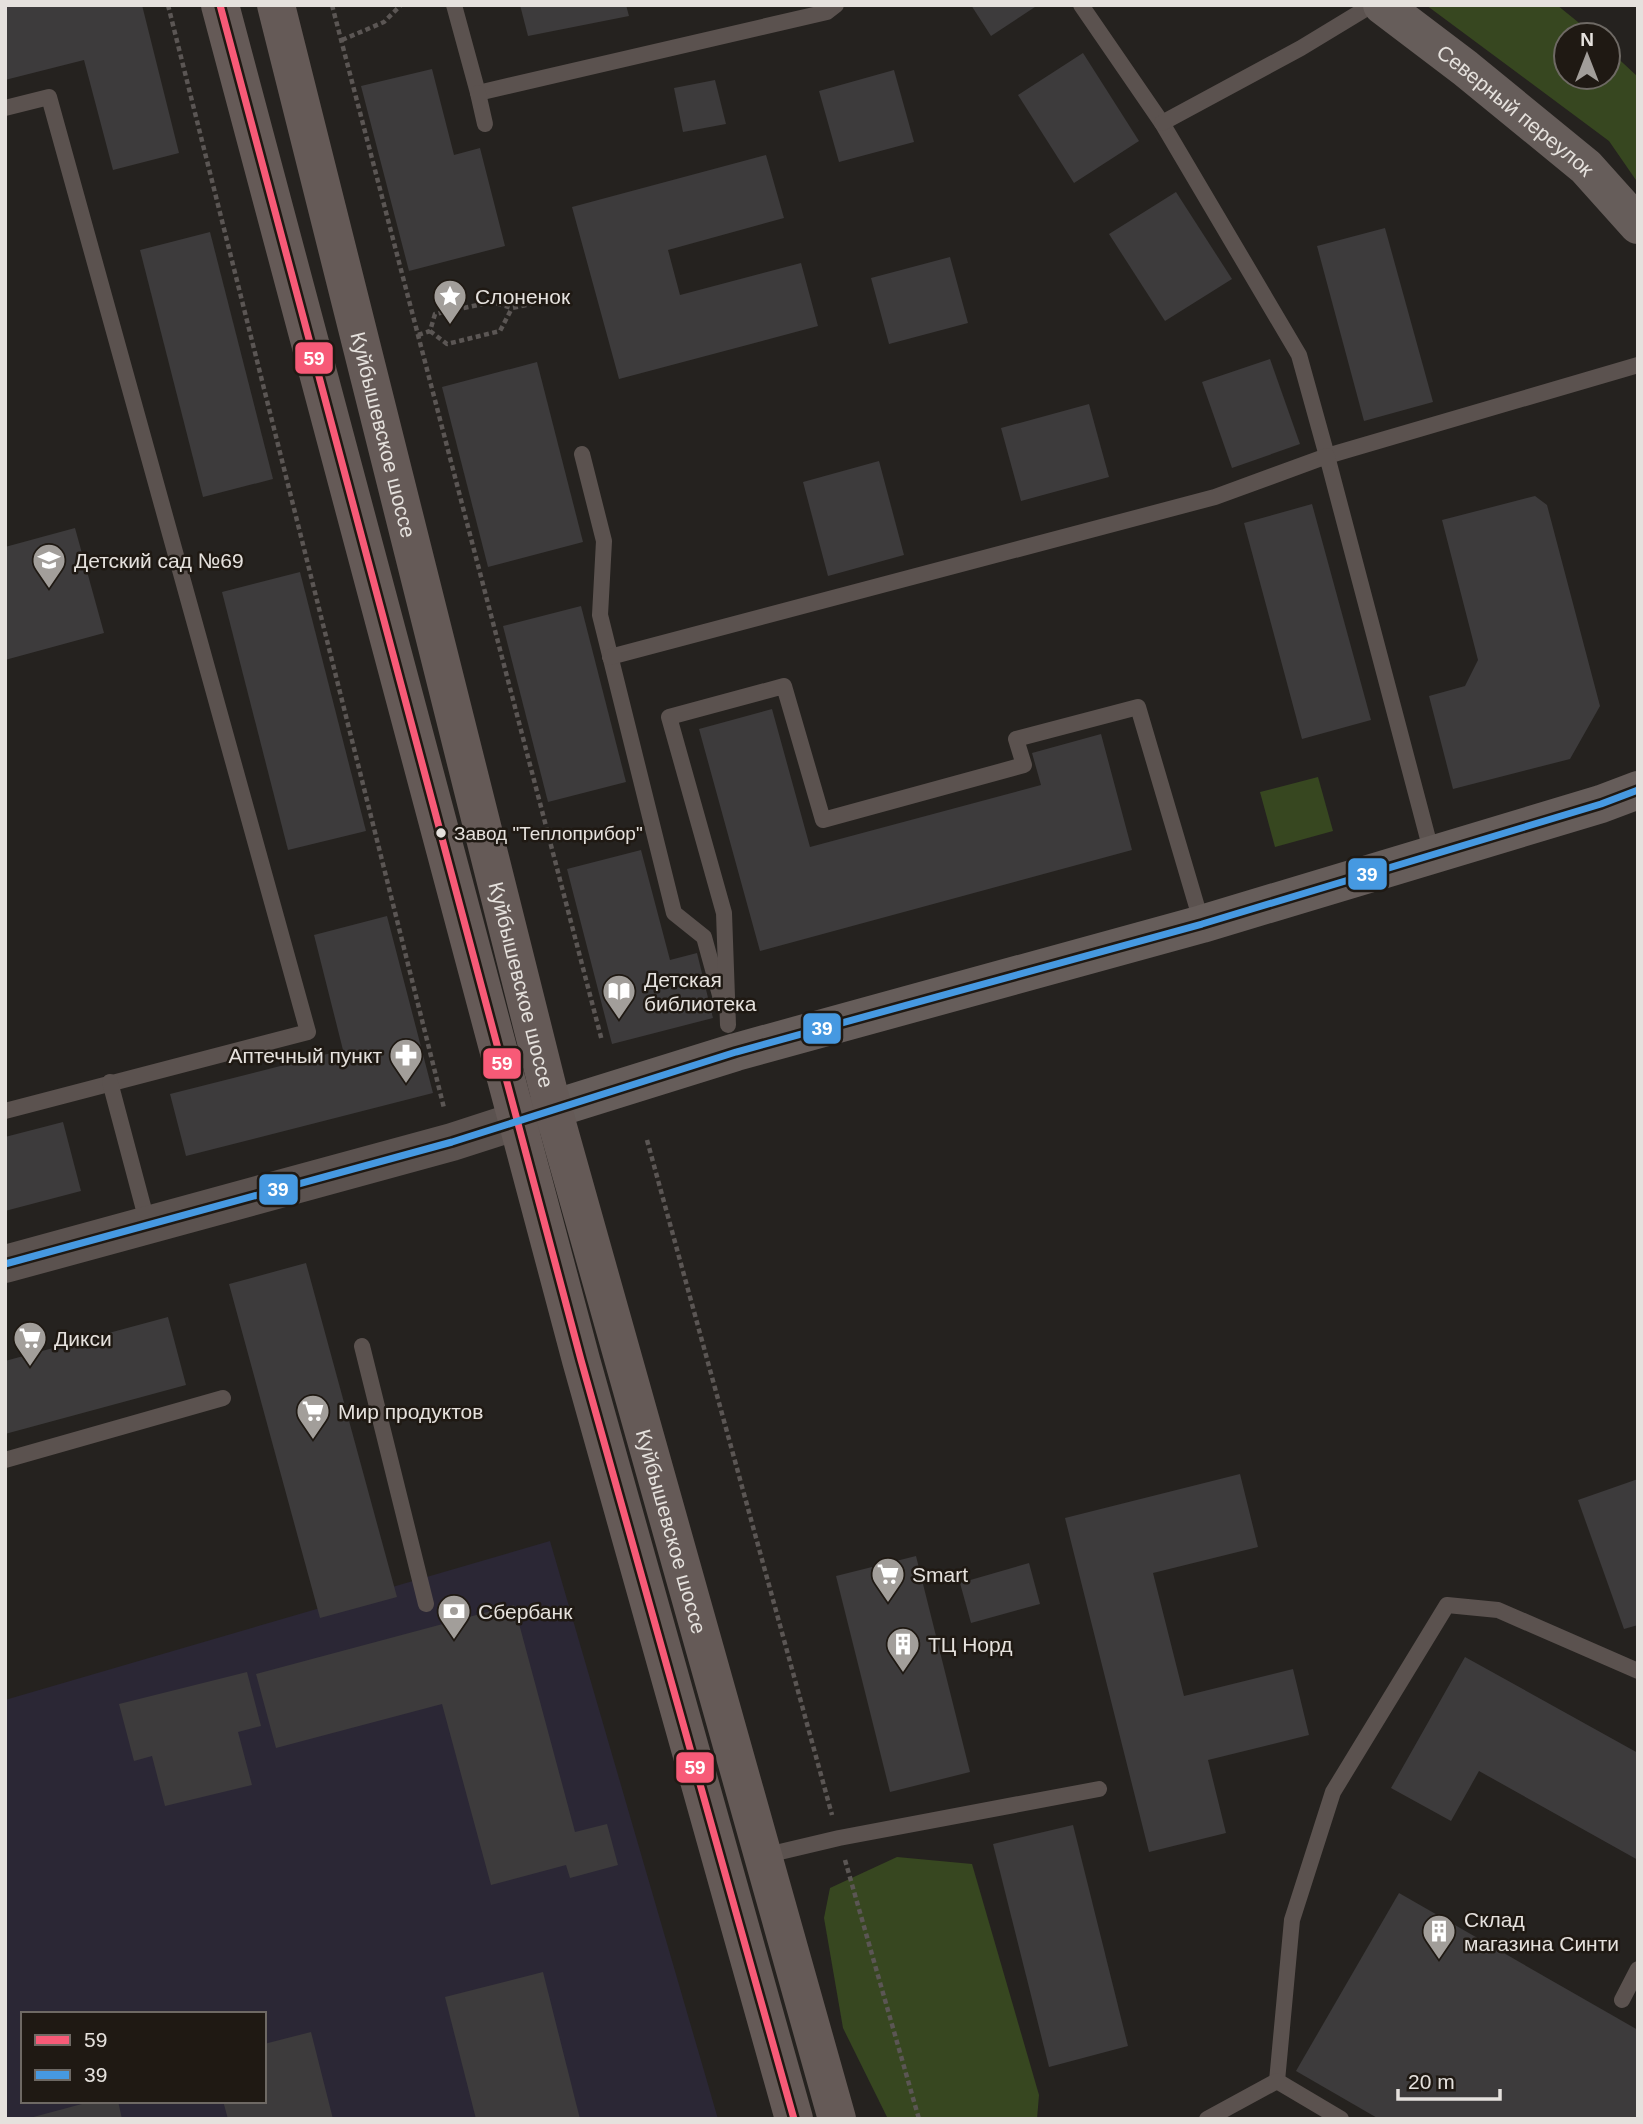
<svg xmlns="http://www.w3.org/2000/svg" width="1643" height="2124" font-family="Arial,sans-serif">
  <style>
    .industrial { fill: #2b2735; fill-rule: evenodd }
    .green { fill: #374720 }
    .building { fill: #3d3b3c }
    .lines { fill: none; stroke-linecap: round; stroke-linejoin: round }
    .path { stroke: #5b5654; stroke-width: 4.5; stroke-dasharray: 5 3.5; stroke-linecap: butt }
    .service { stroke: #5b524f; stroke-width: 16 }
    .tertiary { stroke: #5b524f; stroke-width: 38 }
    .secondary { stroke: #665d5a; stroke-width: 38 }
    .primary { stroke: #655a57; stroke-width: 38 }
    .bus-1-casing { stroke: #1f1913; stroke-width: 12 }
    .bus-2-casing { stroke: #1f1913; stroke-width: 12 }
    .bus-1 { stroke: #f75a77; stroke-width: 7 }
    .bus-2 { stroke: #4699e1; stroke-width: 7 }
    .bus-dot { fill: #e5e1dd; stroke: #1f1913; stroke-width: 2.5 }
    .labels { text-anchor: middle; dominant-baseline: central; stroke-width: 5; stroke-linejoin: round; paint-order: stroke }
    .bus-label { font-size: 19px; fill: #e5e1dd; stroke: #1f1913; text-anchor: start }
    .street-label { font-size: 21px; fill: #e5e1dd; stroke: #1f1913 }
    .poi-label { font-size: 21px; fill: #e5e1dd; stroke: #1f1913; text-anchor: start }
    .line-badge { stroke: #1f1913; stroke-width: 2.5 }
    .badge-label { font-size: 19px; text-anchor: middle; font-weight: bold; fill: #fff }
  </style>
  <rect width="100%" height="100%" fill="#25221f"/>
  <path class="industrial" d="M 550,1541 L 718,2119 L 5,2119 L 5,1700 ZM 23,2014 L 264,2014 L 264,2101 L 23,2101 Z"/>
  <g class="green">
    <polygon points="1426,5 1557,5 1594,35 1566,35 1566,77 1608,77 1608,49 1638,77 1638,183 1609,141"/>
    <polygon points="1318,777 1333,831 1275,847 1260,792"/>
    <polygon points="897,1857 972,1864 1039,2095 1037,2119 888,2119 843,2028 824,1918 830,1888"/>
  </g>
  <g class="building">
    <polygon points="5,5 142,5 179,153 113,170 84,60 5,80"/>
    <polygon points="520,5 626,5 629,16 528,36"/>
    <polygon points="971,5 1038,5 991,36"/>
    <polygon points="1083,53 1139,141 1074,183 1018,95"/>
    <polygon points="432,69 454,155 480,148 505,246 409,271 361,86"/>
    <polygon points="894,70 914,142 839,162 819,91"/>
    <polygon points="715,80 726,124 683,132 674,88"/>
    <polygon points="766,155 784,218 668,250 680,295 801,263 818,326 619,379 572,207"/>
    <polygon points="1176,192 1232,279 1165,321 1109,234"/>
    <polygon points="1385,228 1433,402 1364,421 1317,246"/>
    <polygon points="210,232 273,479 203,497 140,250"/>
    <polygon points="950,257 968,323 889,344 871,278"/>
    <polygon points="1270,359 1300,444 1232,468 1202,382"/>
    <polygon points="537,362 583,542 488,567 442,387"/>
    <polygon points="1089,404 1109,477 1021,501 1001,428"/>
    <polygon points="879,461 904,555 828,576 803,482"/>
    <polygon points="1535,496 1547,505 1600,706 1570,759 1453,789 1429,696 1465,686 1478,660 1442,520"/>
    <polygon points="1312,504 1371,720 1302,739 1244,523"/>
    <polygon points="75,528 104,633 5,660 5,547"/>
    <polygon points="300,572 366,831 288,850 222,592"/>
    <polygon points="581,606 626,782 548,802 503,626"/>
    <polygon points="772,709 810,847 1041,785 1032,753 1101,734 1132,850 760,951 699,729"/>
    <polygon points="641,850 670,960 697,953 713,1018 612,1044 567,869"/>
    <polygon points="387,916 433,1093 186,1156 170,1094 343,1050 314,935"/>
    <polygon points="63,1122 81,1191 5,1211 5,1137"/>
    <polygon points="306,1263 397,1597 320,1618 229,1284"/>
    <polygon points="168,1317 186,1385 5,1434 5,1361"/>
    <polygon points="1240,1474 1258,1547 1153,1573 1184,1696 1293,1669 1309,1735 1208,1760 1226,1833 1149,1852 1065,1518"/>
    <polygon points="1638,1479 1638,1625 1624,1629 1578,1500"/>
    <polygon points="916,1556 970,1772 890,1792 836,1576"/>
    <polygon points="1029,1563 1040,1604 971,1623 960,1583"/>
    <polygon points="514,1605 575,1832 607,1824 618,1865 570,1878 566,1865 491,1885 442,1704 276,1748 256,1674"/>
    <polygon points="1465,1657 1638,1753 1638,1860 1479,1771 1451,1821 1391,1788"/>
    <polygon points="247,1672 261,1726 238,1732 252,1785 165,1806 152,1756 134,1761 119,1704"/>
    <polygon points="1073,1825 1128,2046 1049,2067 993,1844"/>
    <polygon points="1399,1893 1638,2030 1638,2119 1379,2119 1296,2071"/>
    <polygon points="543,1972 580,2119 476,2119 445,1997"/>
    <polygon points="311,2032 333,2119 228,2119 223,2101 264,2101 264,2044"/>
    <polygon points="93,2101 118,2101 122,2119 26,2119"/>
  </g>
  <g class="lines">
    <g class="path">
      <polyline points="168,5 444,1108"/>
      <polyline points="332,5 602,1041"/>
      <polyline points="342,40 384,22 401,5"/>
      <polyline points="430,331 447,344 500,331 512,308"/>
      <polyline points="418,335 430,331 435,314 492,302 512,308 569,296"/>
      <polyline points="647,1140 832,1815"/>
      <polyline points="845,1860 919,2119"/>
    </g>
    <g class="service">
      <polyline points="454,5 478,93 827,12 836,5"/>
      <polyline points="1081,5 1162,123 1299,355 1327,456 1638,365"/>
      <polyline points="478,93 485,124"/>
      <polyline points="5,108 49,97 308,1032 5,1111"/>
      <polyline points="1162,123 1301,48 1372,5"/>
      <polyline points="582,454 604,541 600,615 674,913 704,937 721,999"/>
      <polyline points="610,657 1215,497 1327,456 1432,854"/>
      <polyline points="728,1025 724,913 669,717 784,686 823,820 1024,765 1016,739 1138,707 1202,924"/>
      <polyline points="110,1082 148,1225"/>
      <polyline points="362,1346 426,1604"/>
      <polyline points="5,1460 223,1398"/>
      <polyline points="763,1856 839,1838 1099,1789"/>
      <polyline points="1622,2000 1638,1969"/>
      <polyline points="1277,2081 1292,1920 1333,1792 1447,1605 1498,1610 1638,1671"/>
      <polyline points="1207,2119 1277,2081 1341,2119"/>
    </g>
    <polyline class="tertiary" points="5,1264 452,1142 548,1111"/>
    <g class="secondary">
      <path id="s1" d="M 1382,5 L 1465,68 L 1586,167 L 1638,225"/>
      <polyline points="553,1109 736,1052 1202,924 1601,804 1638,790"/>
    </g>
    <g class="primary">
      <polyline points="220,5 581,1360 794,2119"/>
      <path id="s2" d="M 276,5 L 553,1109 L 837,2119"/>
    </g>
    <defs>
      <polyline id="bus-1" points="220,5 581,1360 794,2119"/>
      <polyline id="bus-2" points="5,1264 452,1142 736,1052 1202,924 1601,804 1638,790"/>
    </defs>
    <use href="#bus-1" class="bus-1-casing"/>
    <use href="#bus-2" class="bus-2-casing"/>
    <use href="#bus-1" class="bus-1"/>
    <use href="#bus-2" class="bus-2"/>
  </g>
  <defs>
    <symbol id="sight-pin" viewBox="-11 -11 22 30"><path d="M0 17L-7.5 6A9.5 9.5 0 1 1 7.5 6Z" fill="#a29e9a" stroke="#1f1913"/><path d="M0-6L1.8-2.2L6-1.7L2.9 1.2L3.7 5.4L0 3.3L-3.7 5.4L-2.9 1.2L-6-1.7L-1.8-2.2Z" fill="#fff"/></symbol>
    <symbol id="school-pin" viewBox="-11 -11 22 30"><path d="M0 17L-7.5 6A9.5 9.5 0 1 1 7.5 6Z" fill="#a29e9a" stroke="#1f1913"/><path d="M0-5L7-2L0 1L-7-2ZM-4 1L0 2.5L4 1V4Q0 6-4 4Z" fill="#fff"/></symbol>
    <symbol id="library-pin" viewBox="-11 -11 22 30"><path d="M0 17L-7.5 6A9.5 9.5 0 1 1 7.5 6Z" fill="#a29e9a" stroke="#1f1913"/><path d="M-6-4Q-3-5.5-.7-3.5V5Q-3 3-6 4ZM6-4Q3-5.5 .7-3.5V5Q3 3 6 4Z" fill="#fff"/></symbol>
    <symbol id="pharmacy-pin" viewBox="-11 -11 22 30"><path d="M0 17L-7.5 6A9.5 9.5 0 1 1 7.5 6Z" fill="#a29e9a" stroke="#1f1913"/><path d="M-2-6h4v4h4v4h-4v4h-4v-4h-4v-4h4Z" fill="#fff"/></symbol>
    <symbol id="supermarket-pin" viewBox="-11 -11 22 30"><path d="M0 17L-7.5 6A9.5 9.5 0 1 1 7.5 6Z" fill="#a29e9a" stroke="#1f1913"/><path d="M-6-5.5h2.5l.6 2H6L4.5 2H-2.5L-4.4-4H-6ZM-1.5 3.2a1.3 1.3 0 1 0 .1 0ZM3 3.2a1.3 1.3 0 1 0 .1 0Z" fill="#fff"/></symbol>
    <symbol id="bank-pin" viewBox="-11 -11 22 30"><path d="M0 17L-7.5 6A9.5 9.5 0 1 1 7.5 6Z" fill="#a29e9a" stroke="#1f1913"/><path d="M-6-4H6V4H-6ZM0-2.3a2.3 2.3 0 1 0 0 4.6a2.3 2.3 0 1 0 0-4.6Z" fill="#fff"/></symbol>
    <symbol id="building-pin" viewBox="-11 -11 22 30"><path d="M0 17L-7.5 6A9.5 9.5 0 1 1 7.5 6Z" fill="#a29e9a" stroke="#1f1913"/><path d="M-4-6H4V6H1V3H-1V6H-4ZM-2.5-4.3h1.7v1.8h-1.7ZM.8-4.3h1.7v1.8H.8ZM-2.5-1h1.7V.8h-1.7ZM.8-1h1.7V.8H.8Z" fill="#fff"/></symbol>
  </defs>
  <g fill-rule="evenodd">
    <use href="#sight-pin" x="431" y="277" width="38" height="52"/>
    <use href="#school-pin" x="30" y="541" width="38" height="52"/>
    <use href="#library-pin" x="600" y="972" width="38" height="52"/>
    <use href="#pharmacy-pin" x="387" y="1036" width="38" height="52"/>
    <use href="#supermarket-pin" x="11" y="1319" width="38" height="52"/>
    <use href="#supermarket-pin" x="294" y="1392" width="38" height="52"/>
    <use href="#supermarket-pin" x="869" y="1555" width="38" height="52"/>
    <use href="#bank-pin" x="435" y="1592" width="38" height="52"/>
    <use href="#building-pin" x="884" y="1625" width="38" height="52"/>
    <use href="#building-pin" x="1420" y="1912" width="38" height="52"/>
  </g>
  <circle class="bus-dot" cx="441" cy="833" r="6"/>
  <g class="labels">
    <g class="bus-label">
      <text x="454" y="833">Завод "Теплоприбор"</text>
    </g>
    <g class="street-label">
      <text stroke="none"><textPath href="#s1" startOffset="170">Северный переулок</textPath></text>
      <text stroke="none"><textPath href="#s2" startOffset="443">Куйбышевское шоссе</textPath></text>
      <text stroke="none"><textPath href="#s2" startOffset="1010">Куйбышевское шоссе</textPath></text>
      <text stroke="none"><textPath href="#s2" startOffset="1577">Куйбышевское шоссе</textPath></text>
    </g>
    <g class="poi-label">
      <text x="475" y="296">Слоненок</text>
      <text x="74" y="560">Детский сад №69</text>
      <text x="644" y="979">Детская<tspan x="644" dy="24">библиотека</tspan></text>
      <text x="382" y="1055" text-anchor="end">Аптечный пункт</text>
      <text x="54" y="1338">Дикси</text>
      <text x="338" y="1411">Мир продуктов</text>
      <text x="912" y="1574">Smart</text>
      <text x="478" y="1611">Сбербанк</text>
      <text x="928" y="1644">ТЦ Норд</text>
      <text x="1464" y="1919">Склад<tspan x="1464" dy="24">магазина Синти</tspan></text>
    </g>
  </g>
  <g class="line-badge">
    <rect x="294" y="341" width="40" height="34" rx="7" fill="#f75a77"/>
    <rect x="1347" y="857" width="41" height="34" rx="7" fill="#4699e1"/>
    <rect x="802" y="1012" width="40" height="33" rx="7" fill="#4699e1"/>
    <rect x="482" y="1047" width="40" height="33" rx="7" fill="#f75a77"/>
    <rect x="258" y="1173" width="41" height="33" rx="7" fill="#4699e1"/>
    <rect x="675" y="1751" width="40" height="33" rx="7" fill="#f75a77"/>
  </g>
  <g class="badge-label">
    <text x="314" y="365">59</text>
    <text x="1367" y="881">39</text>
    <text x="822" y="1035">39</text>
    <text x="502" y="1070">59</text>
    <text x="278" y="1196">39</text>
    <text x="695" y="1774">59</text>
  </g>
  <rect width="1643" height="2124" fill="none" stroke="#e5e1dd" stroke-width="14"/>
  <rect x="21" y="2012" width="245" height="91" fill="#1f1913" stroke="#6e6964" stroke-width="2"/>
  <rect x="35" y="2035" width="35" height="10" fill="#f75a77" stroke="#6e6964" stroke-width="2"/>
  <text x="84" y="2047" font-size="21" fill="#e5e1dd">59</text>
  <rect x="35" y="2070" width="35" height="10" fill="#4699e1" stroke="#6e6964" stroke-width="2"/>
  <text x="84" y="2082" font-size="21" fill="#e5e1dd">39</text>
  <g transform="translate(1587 56)"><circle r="33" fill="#1f1913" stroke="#6e6964" stroke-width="2"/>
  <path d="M0-5L12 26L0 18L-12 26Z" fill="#a29e9a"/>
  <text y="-10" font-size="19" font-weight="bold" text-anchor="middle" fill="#e5e1dd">N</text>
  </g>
  <path d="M1398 2089v10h102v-10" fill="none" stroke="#e5e1dd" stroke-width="3.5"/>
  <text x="1408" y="2089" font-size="21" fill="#e5e1dd" stroke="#1f1913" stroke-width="5" paint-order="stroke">20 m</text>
</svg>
